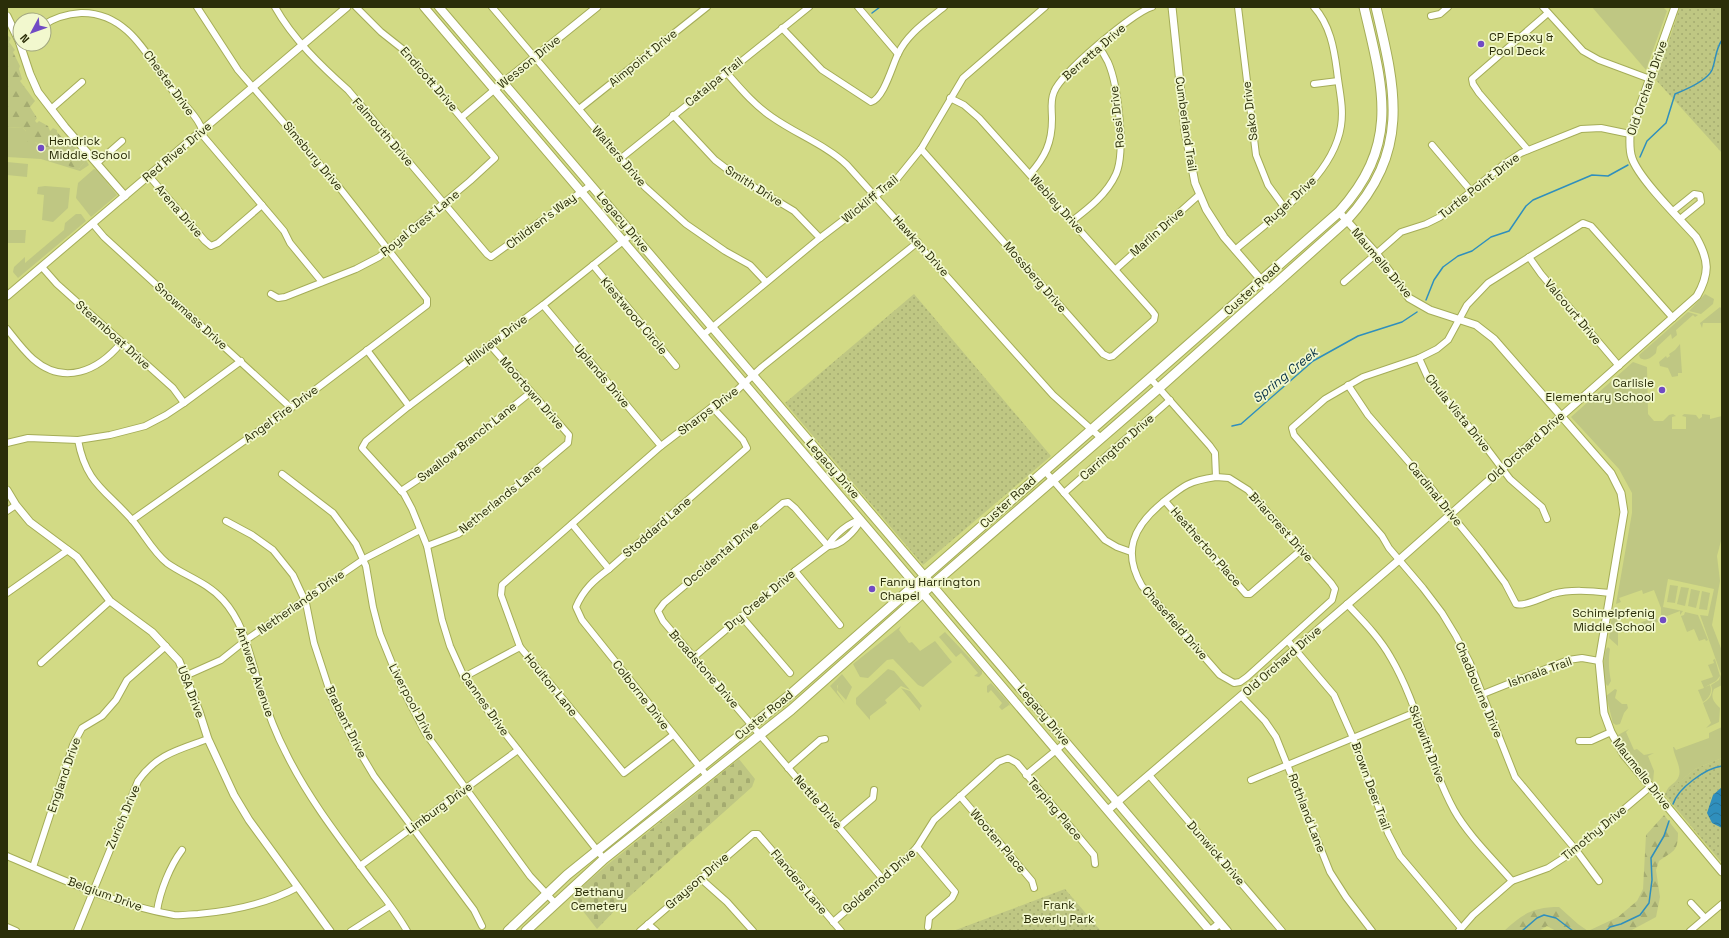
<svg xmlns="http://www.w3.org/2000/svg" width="1729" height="938" font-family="'Space Grotesk',sans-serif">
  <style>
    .grass { fill: #bfc783 }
    .forest { fill: url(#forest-firs) }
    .cemetery { fill: url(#cemetery-stones) }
    .park { fill: url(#park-dots) }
    .water { fill: url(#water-waves) }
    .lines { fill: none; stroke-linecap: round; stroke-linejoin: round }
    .stream { stroke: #2f8fbd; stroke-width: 1.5 }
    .minor-casing { stroke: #a5ad58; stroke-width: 8 }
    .tertiary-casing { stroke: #a5ad58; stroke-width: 9 }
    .secondary-casing { stroke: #a5ad58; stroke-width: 10 }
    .primary-casing { stroke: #a5ad58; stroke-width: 11 }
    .minor { stroke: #fff; stroke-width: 6 }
    .tertiary { stroke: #fff; stroke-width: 7 }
    .secondary { stroke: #fff; stroke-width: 8 }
    .primary { stroke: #fff; stroke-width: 9 }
    .poi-dot { fill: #714bc4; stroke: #f2f8ce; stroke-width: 1.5 }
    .labels { text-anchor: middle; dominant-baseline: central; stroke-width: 3.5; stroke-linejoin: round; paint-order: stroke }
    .poi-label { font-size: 12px; fill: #2b2e09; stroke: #f2f8ce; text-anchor: start }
    .street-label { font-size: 12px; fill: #2b2e09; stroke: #f2f8ce }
    .park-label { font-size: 12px; fill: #2a2d07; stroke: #f2f8ce }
    .water-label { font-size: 13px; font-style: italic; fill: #083246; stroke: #f2f8ce }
  </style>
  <defs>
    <pattern id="forest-firs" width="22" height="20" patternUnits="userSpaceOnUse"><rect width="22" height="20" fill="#bfc783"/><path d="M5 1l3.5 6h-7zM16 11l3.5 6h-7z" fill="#a4ab70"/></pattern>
    <pattern id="cemetery-stones" width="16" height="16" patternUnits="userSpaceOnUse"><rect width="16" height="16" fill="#bfc783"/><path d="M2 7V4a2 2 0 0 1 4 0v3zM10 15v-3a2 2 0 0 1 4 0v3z" fill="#a4ab70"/></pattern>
    <pattern id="park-dots" width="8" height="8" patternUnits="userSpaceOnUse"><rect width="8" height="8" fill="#bfc783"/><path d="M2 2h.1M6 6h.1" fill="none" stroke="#a4ab70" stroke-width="1.8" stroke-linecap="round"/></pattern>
    <pattern id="water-waves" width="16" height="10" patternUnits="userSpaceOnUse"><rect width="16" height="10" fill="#2f8fbd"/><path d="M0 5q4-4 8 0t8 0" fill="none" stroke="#287598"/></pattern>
  </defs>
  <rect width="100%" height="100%" fill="#d2da85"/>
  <g class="grass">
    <polygon points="1592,7 1663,7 1667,11 1646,70"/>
    <polygon points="7,127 23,128 37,144 43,142 46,146 48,158 65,157 79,169 86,160 89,165 80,171 41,159 7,157"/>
    <polygon points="7,162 28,164 27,177 7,175"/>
    <polygon points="94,169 97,170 117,195 91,217 76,198 78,183"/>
    <polygon points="45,186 70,188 68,208 53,222 42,220 44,195 37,194 38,187"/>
    <polygon points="76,214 81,214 86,221 18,278 13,272 14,267 25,257 25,263 64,230 65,223"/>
    <polygon points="7,230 26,230 25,243 7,243"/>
    <polygon points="1705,294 1714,299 1713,304 1701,314 1689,311"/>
    <polygon points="1720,307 1722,309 1722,323 1703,323 1702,328 1700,323"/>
    <path d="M 1688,312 L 1698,315 L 1695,317 L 1693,315 L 1676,330 L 1677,335 L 1672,339 L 1671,334 L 1657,347 L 1656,353 C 1652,357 1647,362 1640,358 L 1639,355 Z"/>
    <polygon points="1680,344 1682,373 1678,373 1678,376 1672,377 1668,368 1660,366 1659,362 1666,356 1667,358 1670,356 1669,354 1675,350"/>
    <path d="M 1633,362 L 1647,367 L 1648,414 L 1654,421 L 1663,421 L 1669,415 L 1673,414 L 1676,416 L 1672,417 L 1672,429 L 1686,429 L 1686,417 L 1682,416 L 1684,414 L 1696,415 L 1699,419 L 1702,417 L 1702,414 L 1710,415 L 1710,419 L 1722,416 L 1722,537 L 1717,556 L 1720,581 L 1712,625 L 1722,651 L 1722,685 L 1714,689 C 1710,698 1714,702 1720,708 L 1719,722 L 1706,728 L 1711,723 L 1703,703 C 1710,699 1714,693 1711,685 L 1719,680 L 1721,674 L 1700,615 L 1708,616 L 1714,589 L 1668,579 L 1663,607 L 1683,611 L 1680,615 L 1680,611 L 1667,616 L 1661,615 L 1661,608 L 1654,590 L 1643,594 L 1642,590 L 1619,598 L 1621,602 L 1616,604 L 1632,513 L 1632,493 L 1619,469 L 1571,417 Z"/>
    <polygon points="1670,585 1678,586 1675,603 1667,602"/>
    <polygon points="1681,587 1689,588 1685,606 1677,604"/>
    <polygon points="1691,589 1700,591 1696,608 1688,606"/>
    <polygon points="1702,591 1710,593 1707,610 1699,609"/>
    <polygon points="1614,609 1620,610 1622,613 1622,615 1618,615 1618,646 1609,638 1612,614"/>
    <polygon points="1653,612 1654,612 1658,622 1642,628 1640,623 1654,617"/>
    <polygon points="1685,612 1698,615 1708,640 1706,641 1705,639 1699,641 1694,629 1687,632 1681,616 1684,615"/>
    <polygon points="901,626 899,630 909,643 912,642 920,651 935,641 952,662 923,687 918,685 893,659 887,660 868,678 860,677 853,664"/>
    <polygon points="945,632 982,671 982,674 979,677 974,676 978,673 961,653 956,657 939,637"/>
    <path d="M 1608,647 L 1610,649 C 1608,660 1609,671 1611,681 L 1608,686 C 1600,680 1604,658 1606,649 Z"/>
    <path d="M 1715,659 L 1720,676 L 1716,681 L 1705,687 L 1710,685 C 1713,692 1709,698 1703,702 L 1698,690 L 1704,688 L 1701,681 L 1713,677 L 1708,665 L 1714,663 L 1713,660 Z"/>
    <polygon points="888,669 894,671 910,690 901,686 885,700 887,703 870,716 870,720 856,704 856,698"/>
    <polygon points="842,674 852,687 846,700 837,690 838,685 843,679 837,686 837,692 845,704 830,686"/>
    <polygon points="991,683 1009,703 1010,706 1009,705 1002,710 999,707 1002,703 991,690 988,693 987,692 987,686"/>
    <polygon points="901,688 910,691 922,706 920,708 920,711"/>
    <polygon points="1615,689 1617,690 1615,698 1622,704 1627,704 1628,708 1624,713 1620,724 1616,725 1613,723 1606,696"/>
    <path d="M 1722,727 L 1722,758 L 1695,769 L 1666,793 C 1667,787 1672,785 1676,781 C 1685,771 1674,758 1673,747 L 1674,747 L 1676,750 L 1709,738 L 1709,733 Z"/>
    <polygon points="1629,729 1626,732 1634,750 1637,749 1644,755 1654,753 1648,756 1654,771 1653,782 1626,749 1618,735"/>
  </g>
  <g class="forest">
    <polygon points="7,35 11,38 9,42 15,50 13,52 20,66 19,69 22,79 20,81 35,101 30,107 37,118 35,121 37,123 39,121 48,126 50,131 53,128 57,130 57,132 65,141 68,139 86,160 79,169 69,166 64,157 48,158 44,150 46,146 43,143 37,144 36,142 28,142 23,138 26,131 23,128 7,127"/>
    <path d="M 1664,815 L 1678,833 C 1678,852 1673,851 1659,861 L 1656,870 L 1660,897 L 1656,917 L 1630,931 L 1556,931 L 1547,926 L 1539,931 L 1504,931 C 1522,914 1533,907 1559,907 L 1578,924 L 1588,931 L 1618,917 L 1637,901 L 1643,889 L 1646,835 Z"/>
  </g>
  <polygon class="cemetery" points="739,759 755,779 752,787 621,904 597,929 572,897 575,893 607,865"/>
  <g class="park">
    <polygon points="1680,7 1722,7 1722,153 1656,80"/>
    <polygon points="914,294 1051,456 923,565 785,403"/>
    <polygon points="1722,758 1722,863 1664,794 1695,769"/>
    <polygon points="1065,889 1101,931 953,931"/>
  </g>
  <polygon class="water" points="1722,787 1722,828 1712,823 1707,813 1713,795"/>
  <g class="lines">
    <g class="stream">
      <polyline points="872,13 880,7"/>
      <path d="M 1640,157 L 1647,141 L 1666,123 L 1675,94 C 1685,90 1707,81 1712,70 C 1716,60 1715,50 1722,40"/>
      <polyline points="1426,300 1434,280 1443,267 1458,256 1472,251 1491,237 1509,231 1526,206 1533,200 1592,175 1608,176 1628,165"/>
      <polyline points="1232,426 1241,424 1313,361 1358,336 1402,322 1417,312"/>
      <path d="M 1673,804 C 1678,788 1706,768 1722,766"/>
      <polyline points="1522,931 1537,918 1544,915 1556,918 1573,931"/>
      <polyline points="1606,931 1610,927 1621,924 1640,915 1649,903 1652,880 1651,858 1664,836 1669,821"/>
    </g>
    <defs>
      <g id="minor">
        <path d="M 275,7 C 293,39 321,66 348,90 L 487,254 L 491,257 L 591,185"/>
        <polyline points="492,7 645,187 686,224 725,251 750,265 766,282"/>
        <polyline points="858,7 898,54"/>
        <polyline points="1238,7 1256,155 1268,185 1284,207"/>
        <polyline points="1543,7 1583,51 1599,60 1650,79"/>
        <polyline points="1431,16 1440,14 1448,7"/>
        <path d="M 44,25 C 55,17 68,14 81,13 C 127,12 147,55 170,87 C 178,99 194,112 200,125 C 202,128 202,133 204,137 L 284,231 L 290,243 L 322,282"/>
        <path d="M 782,28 L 822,70 L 871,102 C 884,98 892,66 898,54 C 907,34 927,21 944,7"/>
        <path d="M 726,72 C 740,88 754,105 772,117 C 796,134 826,145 847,165 L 1053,395 L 1101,438"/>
        <polyline points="1314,84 1338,81"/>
        <polyline points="51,109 82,82"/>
        <polyline points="579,109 707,7"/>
        <polyline points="673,115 715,160 736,176 794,211 820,238"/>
        <polyline points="462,117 494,90"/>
        <polyline points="1432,145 1471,191"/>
        <polyline points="921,149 1103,354 1109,357 1113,356 1154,320 1155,315 1152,311 979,118 964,105 950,98"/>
        <polyline points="1528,150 1479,93 1473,84 1472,79 1548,13"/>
        <polyline points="620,159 809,7"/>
        <polyline points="97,163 122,141"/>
        <path d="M 1030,174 C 1045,157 1052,143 1052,119 C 1052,110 1050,101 1054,92 C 1061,73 1132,13 1152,7"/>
        <polyline points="149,176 205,241 211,246 218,243 262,205"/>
        <polyline points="1673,211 1694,194 1700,195 1701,202 1680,219"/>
        <path d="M 1072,221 C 1089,208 1107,194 1116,174 C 1126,151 1118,85 1108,62 C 1105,56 1102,51 1098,46"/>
        <polyline points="93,224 104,237 291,408"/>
        <path d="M 1235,250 C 1272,218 1333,178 1341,126 C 1344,107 1339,90 1337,71 C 1334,48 1330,25 1314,7"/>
        <polyline points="1529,257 1541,274 1619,366"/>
        <polyline points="593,265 676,366"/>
        <polyline points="42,267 57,284 173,388 184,403"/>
        <polyline points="1116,269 1199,195"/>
        <polyline points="1344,282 1401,232 1426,224 1440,217 1504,164 1521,153 1581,129 1601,128 1630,134"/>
        <polyline points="271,294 278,298 285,297 356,269 379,257 470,181 495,158 405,51 381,32 356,7"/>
        <polyline points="543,305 661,446"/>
        <path d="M 7,329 C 15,339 23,350 33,359 C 64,386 98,371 121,343"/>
        <polyline points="703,335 820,238 896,180 921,149 963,78 1045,7"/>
        <polyline points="367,350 409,406"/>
        <polyline points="1419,358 1428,378 1482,442 1510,479 1542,507 1547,519"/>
        <polyline points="1150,378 1210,446 1215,453 1216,477"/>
        <path d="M 1348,385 L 1368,415 L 1433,490 L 1444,506 L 1481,551 L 1505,583 L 1516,604 C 1523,607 1544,597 1553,594 C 1571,589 1591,591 1610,593"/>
        <path d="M 78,440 C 86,484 106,490 133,521 C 144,534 153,552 167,563 C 185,576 207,582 223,600 C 245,624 250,657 260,688 C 267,710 275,732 286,753 C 308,798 340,839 370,879 C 383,896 397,913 407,931"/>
        <polyline points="7,443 28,438 78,440 110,435 145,426 166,415 184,403 241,361"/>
        <polyline points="1044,470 1105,540 1117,547 1131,552"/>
        <polyline points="282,474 333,513 356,544 366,566 373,607 380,634 402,688 426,734 530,876 555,903"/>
        <path d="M 1216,477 L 1229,478 L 1248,490 L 1331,583 L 1335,589 L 1332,600 L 1247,677 L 1240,682 L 1234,683 L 1220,675 L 1142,586 C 1122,552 1133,527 1162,503 C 1183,486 1188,481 1216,477 Z"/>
        <polyline points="401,491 443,463 531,392"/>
        <polyline points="1064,493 1170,400"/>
        <polyline points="1165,501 1246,594 1250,594 1301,550"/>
        <polyline points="7,511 16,505"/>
        <polyline points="132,520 291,408 427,305 427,299 335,182 238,70 197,7"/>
        <polyline points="226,521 252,535 273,550 293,575 306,603 314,643 332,698 352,739 374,776 474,910 482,926"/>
        <polyline points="572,524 609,569"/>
        <polyline points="427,546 458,534 473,523 568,443 569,435 490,345"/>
        <polyline points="828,546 795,508 788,502 783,503 664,603 658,611 663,621 882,878"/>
        <path d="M 828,546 C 841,546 855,531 861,520"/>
        <polyline points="795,571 840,625"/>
        <polyline points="7,593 68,550"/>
        <path d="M 1347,604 C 1363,621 1380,638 1391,658 C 1419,706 1428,762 1454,810 C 1468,835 1493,859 1512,881"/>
        <polyline points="741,616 790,673"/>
        <polyline points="1288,641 1334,695 1353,738 1388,833 1400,856 1461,928"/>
        <path d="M 694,657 L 795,571 L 828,546 C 834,535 849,522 861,520"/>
        <polyline points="41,663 110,601"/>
        <polyline points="185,676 221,660 246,640 364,559 420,530"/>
        <polyline points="464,677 520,647"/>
        <polyline points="1483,694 1568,660 1582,658 1599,661"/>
        <polyline points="1241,696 1265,721 1276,737 1330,872 1346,897 1372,931"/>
        <polyline points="673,735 624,773 520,647 501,595 502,585 661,446 712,407 735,392 762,367 918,242"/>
        <polyline points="1579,741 1591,741 1611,732"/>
        <polyline points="788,768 820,740 825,739"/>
        <polyline points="1026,775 1066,742"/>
        <polyline points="1149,775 1282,931"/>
        <path d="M 707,776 L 582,620 L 576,607 C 583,590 594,580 609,569 L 747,448 L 743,440 L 712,407"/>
        <polyline points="1251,780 1416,712"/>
        <polyline points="960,796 1032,881 1034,888"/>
        <polyline points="839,827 873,798 874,790"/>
        <polyline points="917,847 955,892 952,898 929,918 928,927"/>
        <path d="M 7,856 C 61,879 116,905 174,915 C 181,916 191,914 198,914 C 233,911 267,904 298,887"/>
        <polyline points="604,859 493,718 464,677 450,646 442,620 427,546 412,509 404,494 362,448 366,441 409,406 543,305 632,234"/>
        <polyline points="360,866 518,750"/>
        <polyline points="33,867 73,745 82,728 102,716 116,700 127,680 166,646"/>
        <polyline points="700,878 727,902 753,931"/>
        <polyline points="1599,881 1576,850 1515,777 1470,663 1456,636 1442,613 1423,588 1389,548 1382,536 1294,435 1292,428 1325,399 1363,377 1419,358 1437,349 1448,340 1467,305 1488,283 1583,223 1591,226 1673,318"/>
        <polyline points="1691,903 1705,918"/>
        <path d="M 157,911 C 160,891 170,866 182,850"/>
        <polyline points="833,922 906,859 917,847 934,820 998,762 1008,758 1017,763 1094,855 1095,864"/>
        <polyline points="648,924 656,931"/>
        <polyline points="7,927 16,931"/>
        <path d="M 77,931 L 138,781 C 157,754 178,750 208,739"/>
        <polyline points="351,931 390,906"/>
        <polyline points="640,931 753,834 758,834 841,931"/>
        <polyline points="1459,931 1473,915 1512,881 1548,868 1576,850 1650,787"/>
        <polyline points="1690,931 1722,904"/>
      </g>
      <g id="tertiary">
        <polyline points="1172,7 1185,131 1195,183 1206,209 1224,237 1269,289"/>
        <polyline points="7,16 20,43"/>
        <polyline points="20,44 30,74 38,92 65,127 125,196"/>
        <polyline points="494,90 597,7"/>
        <polyline points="1339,212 1376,253 1409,298 1430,310 1476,325 1494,339 1611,473 1621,493 1624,512 1599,661 1604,713 1611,732 1624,755 1722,872"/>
        <polyline points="7,296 347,7"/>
        <polyline points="7,490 16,505 30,522 77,557 110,601 152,632 179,661 199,711 208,739 234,795 249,820 330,931"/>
        <path d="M 1108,810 L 1399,560 L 1697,296 C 1710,273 1709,260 1696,237 C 1680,219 1639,179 1632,158 C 1629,150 1630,142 1630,134 L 1675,7"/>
        <polyline points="1210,931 1220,923"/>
      </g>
      <g id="secondary">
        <polyline points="424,7 1210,931"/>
        <polyline points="439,7 1227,931"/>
      </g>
      <g id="primary">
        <path d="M 508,931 L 567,875 L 791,694 L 1339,212 C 1401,143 1383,88 1364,7"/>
        <path d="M 526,931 L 604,859 L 791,710 L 932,585 L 1159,388 L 1346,221 C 1411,151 1396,91 1376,7"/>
      </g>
    </defs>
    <use href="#minor" class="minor-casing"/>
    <use href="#tertiary" class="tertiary-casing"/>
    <use href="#secondary" class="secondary-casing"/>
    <use href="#primary" class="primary-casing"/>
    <use href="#minor" class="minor"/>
    <use href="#tertiary" class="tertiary"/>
    <use href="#secondary" class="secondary"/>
    <use href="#primary" class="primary"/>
  </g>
  <g class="poi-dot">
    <circle cx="1481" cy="44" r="4"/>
    <circle cx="41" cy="148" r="4"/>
    <circle cx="1662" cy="390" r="4"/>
    <circle cx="872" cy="589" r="4"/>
    <circle cx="1663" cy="620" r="4"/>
  </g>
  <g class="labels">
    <g class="poi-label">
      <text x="1489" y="37">CP Epoxy &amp;<tspan x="1489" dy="14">Pool Deck</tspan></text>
      <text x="49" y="141">Hendrick<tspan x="49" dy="14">Middle School</tspan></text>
      <text x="1654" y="383" text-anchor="end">Carlisle<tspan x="1654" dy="14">Elementary School</tspan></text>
      <text x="880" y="582">Fanny Harrington<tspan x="880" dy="14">Chapel</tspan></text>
      <text x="1655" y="613" text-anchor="end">Schimelpfenig<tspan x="1655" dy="14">Middle School</tspan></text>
    </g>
    <g class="street-label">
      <text transform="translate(1094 52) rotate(-41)">Berretta Drive</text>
      <text transform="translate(643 58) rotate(-39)">Aimpoint Drive</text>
      <text transform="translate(529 62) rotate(-39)">Wesson Drive</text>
      <text transform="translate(429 79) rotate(49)">Endicott Drive</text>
      <text transform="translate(714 82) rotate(-39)">Catalpa Trail</text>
      <text transform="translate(169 83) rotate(54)">Chester Drive</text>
      <text transform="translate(1647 88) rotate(-71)">Old Orchard Drive</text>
      <text transform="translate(1250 111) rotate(-97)">Sako Drive</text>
      <text transform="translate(1117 117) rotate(-96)">Rossi Drive</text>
      <text transform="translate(1186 124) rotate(82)">Cumberland Trail</text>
      <text transform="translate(383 132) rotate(49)">Falmouth Drive</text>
      <text transform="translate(177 152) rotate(-40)">Red River Drive</text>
      <text transform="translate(313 156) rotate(50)">Simsbury Drive</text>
      <text transform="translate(619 156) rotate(49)">Walters Drive</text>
      <text transform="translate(754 186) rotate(32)">Smith Drive</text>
      <text transform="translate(1479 186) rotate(-38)">Turtle Point Drive</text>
      <text transform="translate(870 199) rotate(-39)">Wickliff Trail</text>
      <text transform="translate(1290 201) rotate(-43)">Ruger Drive</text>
      <text transform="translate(1057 204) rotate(48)">Webley Drive</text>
      <text transform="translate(179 211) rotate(49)">Arena Drive</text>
      <text transform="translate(541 221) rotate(-37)">Children's Way</text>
      <text transform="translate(623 222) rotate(50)">Legacy Drive</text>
      <text transform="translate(420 223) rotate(-39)">Royal Crest Lane</text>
      <text transform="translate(1157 232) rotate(-41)">Marlin Drive</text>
      <text transform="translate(921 246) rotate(48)">Hawken Drive</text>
      <text transform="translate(1382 263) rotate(50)">Maumelle Drive</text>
      <text transform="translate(1035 277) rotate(49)">Mossberg Drive</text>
      <text transform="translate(1252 289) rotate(-42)">Custer Road</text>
      <text transform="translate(1573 312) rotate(50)">Valcourt Drive</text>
      <text transform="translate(191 316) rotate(42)">Snowmass Drive</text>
      <text transform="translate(634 316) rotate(50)">Kiestwood Circle</text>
      <text transform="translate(113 335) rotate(42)">Steamboat Drive</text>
      <text transform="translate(496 340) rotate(-37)">Hillview Drive</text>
      <text transform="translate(602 376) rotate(50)">Uplands Drive</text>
      <text transform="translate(532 393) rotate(49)">Moortown Drive</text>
      <text transform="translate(708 411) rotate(-37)">Sharps Drive</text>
      <text transform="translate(1458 413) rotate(51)">Chula Vista Drive</text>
      <text transform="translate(281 414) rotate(-36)">Angel Fire Drive</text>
      <text transform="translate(467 442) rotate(-38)">Swallow Branch Lane</text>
      <text transform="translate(1117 447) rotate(-41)">Carrington Drive</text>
      <text transform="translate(1526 447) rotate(-42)">Old Orchard Drive</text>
      <text transform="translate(833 469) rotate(49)">Legacy Drive</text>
      <text transform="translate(1435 494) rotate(51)">Cardinal Drive</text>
      <text transform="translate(500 499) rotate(-39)">Netherlands Lane</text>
      <text transform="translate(1008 502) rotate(-42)">Custer Road</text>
      <text transform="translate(657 527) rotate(-41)">Stoddard Lane</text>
      <text transform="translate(1281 527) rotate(48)">Briarcrest Drive</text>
      <text transform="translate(1206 547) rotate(49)">Heatherton Place</text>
      <text transform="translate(721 554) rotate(-40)">Occidental Drive</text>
      <text transform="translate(760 600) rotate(-40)">Dry Creek Drive</text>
      <text transform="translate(301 602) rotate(-35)">Netherlands Drive</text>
      <text transform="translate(1175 623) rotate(49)">Chasefield Drive</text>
      <text transform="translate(1282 661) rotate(-41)">Old Orchard Drive</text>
      <text transform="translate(704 669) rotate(49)">Broadstone Drive</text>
      <text transform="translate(255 672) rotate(71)">Antwerp Avenue</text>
      <text transform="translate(1540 672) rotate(-20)">Ishnala Trail</text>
      <text transform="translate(551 685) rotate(51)">Houlton Lane</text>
      <text transform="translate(1479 690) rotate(67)">Chadbourne Drive</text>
      <text transform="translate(191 692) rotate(69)">USA Drive</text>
      <text transform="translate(641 695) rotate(52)">Colborne Drive</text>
      <text transform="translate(412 702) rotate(62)">Liverpool Drive</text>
      <text transform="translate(485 704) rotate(55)">Cannes Drive</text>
      <text transform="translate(764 715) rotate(-39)">Custer Road</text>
      <text transform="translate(1044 715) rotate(50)">Legacy Drive</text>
      <text transform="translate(346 722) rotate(64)">Brabant Drive</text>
      <text transform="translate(1427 744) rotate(69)">Skipwith Drive</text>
      <text transform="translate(1642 774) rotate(52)">Maumelle Drive</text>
      <text transform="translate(64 775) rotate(-71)">England Drive</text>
      <text transform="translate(1371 786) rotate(70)">Brown Deer Trail</text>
      <text transform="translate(818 802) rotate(49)">Nettle Drive</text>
      <text transform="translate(439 808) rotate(-36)">Limburg Drive</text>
      <text transform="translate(1055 809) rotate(50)">Terping Place</text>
      <text transform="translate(1307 813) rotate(69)">Rothland Lane</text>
      <text transform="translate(123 817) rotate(-67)">Zurich Drive</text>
      <text transform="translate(1594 833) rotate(-39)">Timothy Drive</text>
      <text transform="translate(998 841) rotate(50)">Wooten Place</text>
      <text transform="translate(1216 853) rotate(49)">Dunwick Drive</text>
      <text transform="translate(697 881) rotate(-41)">Grayson Drive</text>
      <text transform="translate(879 881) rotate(-41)">Goldenrod Drive</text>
      <text transform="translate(799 882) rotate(50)">Flanders Lane</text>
      <text transform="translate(105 894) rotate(20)">Belgium Drive</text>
    </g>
    <g class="park-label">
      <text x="599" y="892">Bethany<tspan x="599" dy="14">Cemetery</tspan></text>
      <text x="1059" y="905">Frank<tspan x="1059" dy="14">Beverly Park</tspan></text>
    </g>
    <g class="water-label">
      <text transform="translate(1285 375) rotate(-39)">Spring Creek</text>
    </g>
  </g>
  <rect width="1729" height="938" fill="none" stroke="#2b2e09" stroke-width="16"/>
  <g transform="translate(32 32) rotate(229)"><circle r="19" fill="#f2f8ce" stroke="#a2a77f"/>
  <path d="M0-3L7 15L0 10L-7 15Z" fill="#714bc4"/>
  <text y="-6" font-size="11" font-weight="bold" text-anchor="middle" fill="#2b2e09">N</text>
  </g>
</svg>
